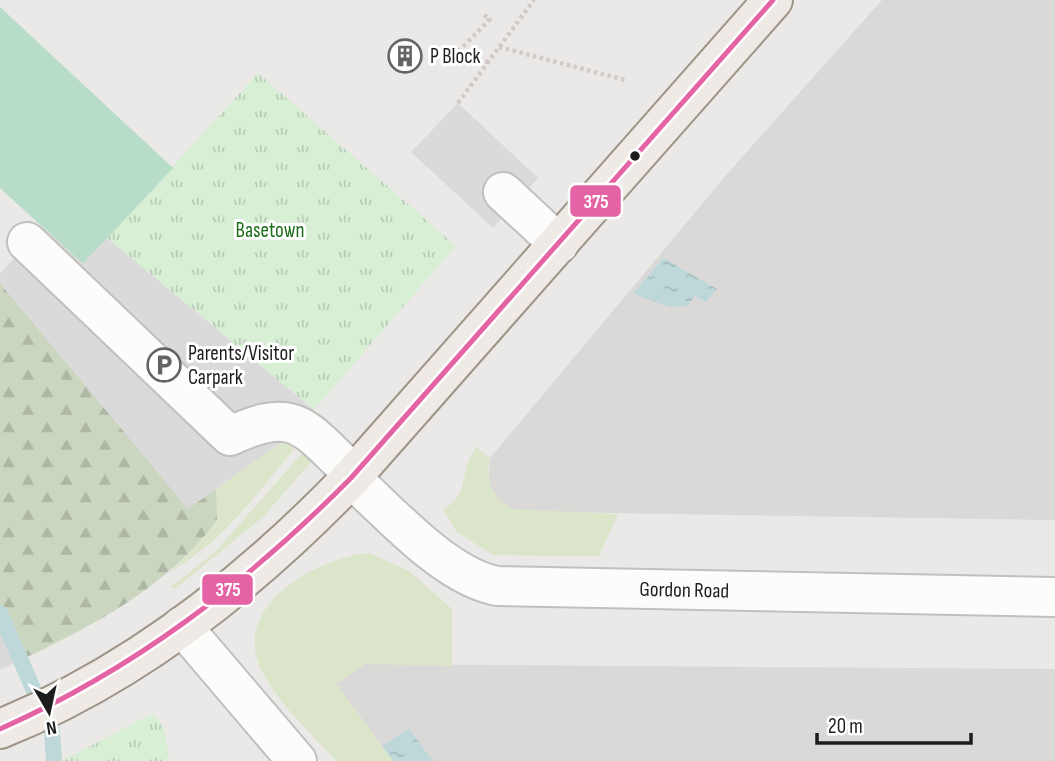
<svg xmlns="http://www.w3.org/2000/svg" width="1055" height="761" font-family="'Sofia Sans Condensed',sans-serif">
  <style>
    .residential { fill: #dad9d8 }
    .grass { fill: #dbe5c9 }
    .forest { fill: url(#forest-firs) }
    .park { fill: url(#park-tufts) }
    .pitch { fill: #b7ddc9 }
    .parking { fill: #dbdada }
    .water { fill: url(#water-ripples) }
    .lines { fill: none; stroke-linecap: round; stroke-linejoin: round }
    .stream { stroke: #bed8da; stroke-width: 16 }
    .minor-casing { stroke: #c1c0bf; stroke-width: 42 }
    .major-casing { stroke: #9e9487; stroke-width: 42 }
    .path { stroke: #d4c8c8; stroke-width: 4.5; stroke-dasharray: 3.5 3.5; stroke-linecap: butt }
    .minor { stroke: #fcfcfb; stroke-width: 38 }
    .major { stroke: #efeae5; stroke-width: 38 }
    .bus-1-casing { stroke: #fff; stroke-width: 10 }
    .bus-1 { stroke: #e463a4; stroke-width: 5 }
    .bus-dot { fill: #1d1d1d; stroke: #fff; stroke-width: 2.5 }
    .labels { text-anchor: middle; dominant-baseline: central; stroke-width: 6; stroke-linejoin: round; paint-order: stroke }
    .poi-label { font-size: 21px; fill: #1d1d1d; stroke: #fff; text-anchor: start }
    .park-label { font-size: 21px; fill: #1b6e19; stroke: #fff }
    .street-label { font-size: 21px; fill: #1d1d1d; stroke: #fff }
    .line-badge { stroke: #fff; stroke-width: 2.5 }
    .badge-label { font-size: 19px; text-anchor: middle; font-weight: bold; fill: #fff }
  </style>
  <defs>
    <pattern id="forest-firs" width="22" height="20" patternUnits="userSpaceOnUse" patternTransform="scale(1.75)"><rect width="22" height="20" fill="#cad6bf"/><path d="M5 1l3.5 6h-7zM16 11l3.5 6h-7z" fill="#adb7a4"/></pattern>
    <pattern id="park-tufts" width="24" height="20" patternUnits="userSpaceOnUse" patternTransform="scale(1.75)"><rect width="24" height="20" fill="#d8eed5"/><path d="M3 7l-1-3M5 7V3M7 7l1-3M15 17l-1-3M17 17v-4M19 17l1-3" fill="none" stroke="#b9ccb6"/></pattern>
    <pattern id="water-ripples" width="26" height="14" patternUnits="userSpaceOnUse" patternTransform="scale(1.75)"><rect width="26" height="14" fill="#bed8da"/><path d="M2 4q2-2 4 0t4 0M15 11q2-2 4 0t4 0" fill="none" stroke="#a3b9bb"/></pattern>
  </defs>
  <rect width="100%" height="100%" fill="#ebe9e7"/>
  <g class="residential">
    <polygon points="882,0 1055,0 1055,520 541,512 512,509 499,501 488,483 490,458 728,173"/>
    <polygon points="0,613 21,660 0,670"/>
    <polygon points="364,664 1055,669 1055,761 393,761 336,684"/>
  </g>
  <g class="grass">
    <path d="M 283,441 L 298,444 C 259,491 224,541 170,572 C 196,547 219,526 216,489 Z"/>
    <path d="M 476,447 L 490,458 C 485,481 491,497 512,509 L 618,514 L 599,556 L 493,555 L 457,532 L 443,510 C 471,493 458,473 476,447 Z"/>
    <polygon points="306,449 312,456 311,462 263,517 175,589 171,587 215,552"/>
    <path d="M 369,553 L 409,571 L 452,609 L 452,666 L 365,664 L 336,684 L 393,761 L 336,761 C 312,734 267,693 257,659 C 240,599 322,557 369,553 Z"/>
  </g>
  <path class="forest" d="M 0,283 L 188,508 L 216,489 L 217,520 C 169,586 93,626 21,660 L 0,613 Z"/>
  <g class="park">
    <polygon points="258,73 456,246 314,410 107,238"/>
    <polygon points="154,713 165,731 169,761 61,761"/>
  </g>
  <polygon class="pitch" points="0,7 173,168 83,264 0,188"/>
  <g class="parking">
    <polygon points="458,103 538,178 493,228 411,152"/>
    <polygon points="42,226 83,264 107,238 314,410 283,441 188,509 0,283 0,274"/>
  </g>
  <g class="water">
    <polygon points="663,258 717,289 706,302 695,296 687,306 670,307 633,294"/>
    <polygon points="409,729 433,761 393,761 382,746"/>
  </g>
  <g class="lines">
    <polyline class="stream" points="0,613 52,732 54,761"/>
    <defs>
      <g id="minor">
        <polyline points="503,192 559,244"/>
        <path d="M 27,242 L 230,436 C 298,404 305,430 354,474"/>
        <path id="s1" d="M 351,478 C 390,513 445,576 497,586 L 1055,597"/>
        <polyline points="182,626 297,761"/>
      </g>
      <path id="major" d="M 0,729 C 134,675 252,581 351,478 L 773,0"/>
    </defs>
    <use href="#minor" class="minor-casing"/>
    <use href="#major" class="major-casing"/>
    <g class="path">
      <polyline points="484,15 490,19 457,53 488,62"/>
      <polyline points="499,47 625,80"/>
      <polyline points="458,103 534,0"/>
    </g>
    <use href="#minor" class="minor"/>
    <use href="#major" class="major"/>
    <defs>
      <path id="bus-1" d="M 0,729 C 135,669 247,583 351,478 L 773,0"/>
    </defs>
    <use href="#bus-1" class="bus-1-casing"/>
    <use href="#bus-1" class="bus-1"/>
  </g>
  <defs>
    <symbol id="building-ring" viewBox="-11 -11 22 22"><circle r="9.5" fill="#fff" stroke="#656464" stroke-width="1.5"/><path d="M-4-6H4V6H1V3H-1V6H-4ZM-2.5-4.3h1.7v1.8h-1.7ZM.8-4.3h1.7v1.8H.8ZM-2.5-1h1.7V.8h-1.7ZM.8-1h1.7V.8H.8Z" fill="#656464"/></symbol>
    <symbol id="parking-ring" viewBox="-11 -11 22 22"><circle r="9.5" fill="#fff" stroke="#656464" stroke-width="1.5"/><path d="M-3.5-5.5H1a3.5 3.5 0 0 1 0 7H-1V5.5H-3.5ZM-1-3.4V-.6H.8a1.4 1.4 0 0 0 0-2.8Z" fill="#656464"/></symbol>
  </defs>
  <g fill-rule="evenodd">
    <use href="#building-ring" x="386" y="37" width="38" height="38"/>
    <use href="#parking-ring" x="145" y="346" width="38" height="38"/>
  </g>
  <circle class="bus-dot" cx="635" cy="156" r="6"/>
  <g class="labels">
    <g class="poi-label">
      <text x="430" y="56">P Block</text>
      <text x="188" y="353">Parents/Visitor<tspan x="188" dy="24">Carpark</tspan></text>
    </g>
    <g class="park-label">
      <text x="270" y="230">Basetown</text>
    </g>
    <g class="street-label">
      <text stroke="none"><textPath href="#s1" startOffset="371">Gordon Road</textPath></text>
    </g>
  </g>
  <g class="line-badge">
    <rect x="569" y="184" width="53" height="34" rx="7" fill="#e463a4"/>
    <rect x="201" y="573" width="53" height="33" rx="7" fill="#e463a4"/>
  </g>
  <g class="badge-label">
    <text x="596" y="208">375</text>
    <text x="228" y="596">375</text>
  </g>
  <g transform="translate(49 712) rotate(171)" stroke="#ffffff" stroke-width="5" paint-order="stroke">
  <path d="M0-5L12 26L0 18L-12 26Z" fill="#1d1d1d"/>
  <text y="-10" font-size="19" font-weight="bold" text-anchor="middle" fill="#1d1d1d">N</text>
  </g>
  <path d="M817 733v10h154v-10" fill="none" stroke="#1d1d1d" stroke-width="3.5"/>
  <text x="828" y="733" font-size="21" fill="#1d1d1d" stroke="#ffffff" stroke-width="5" paint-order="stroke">20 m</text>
</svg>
